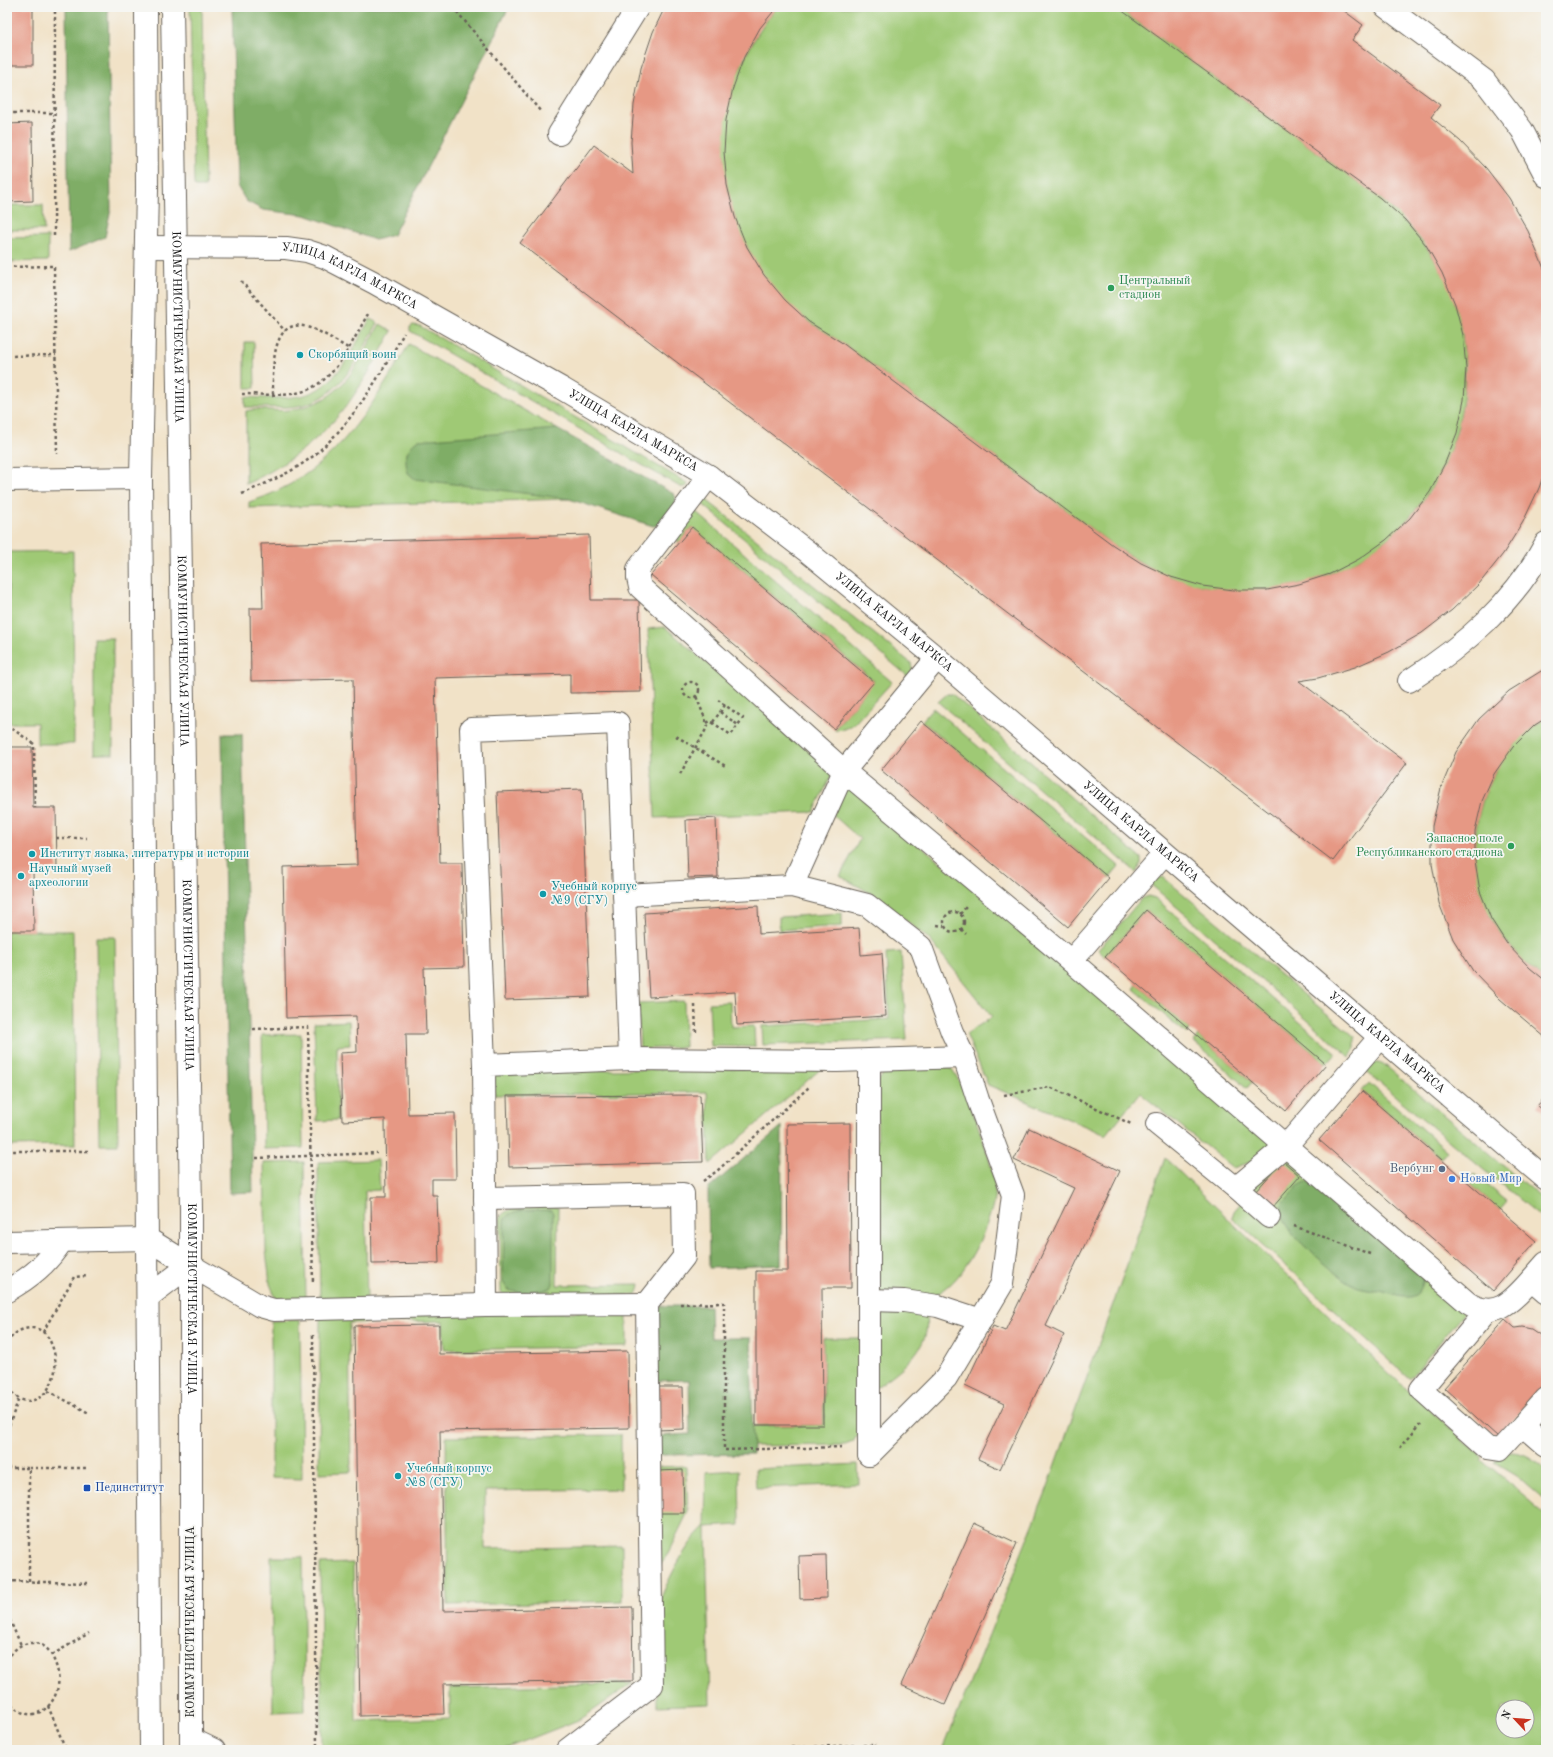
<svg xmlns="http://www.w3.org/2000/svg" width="1553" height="1757" font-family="'Old Standard TT',serif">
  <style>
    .green { fill: #9fc975; stroke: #5e7248; fill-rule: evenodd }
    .forest { fill: #7fad66; stroke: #4e6441 }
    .building { fill: #e69884 }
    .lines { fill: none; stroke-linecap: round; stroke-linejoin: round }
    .minor-casing { stroke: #676158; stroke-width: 24 }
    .major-casing { stroke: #676158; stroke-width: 24 }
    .path { stroke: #676158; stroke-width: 2.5; stroke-dasharray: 3 3; stroke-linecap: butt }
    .minor { stroke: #fff; stroke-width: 22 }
    .major { stroke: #fff; stroke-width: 22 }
    .leisure-dot { fill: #2e9e5b; stroke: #f6f6f2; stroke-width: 1.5 }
    .culture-dot { fill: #0f9aa8; stroke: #f6f6f2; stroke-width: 1.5 }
    .service-dot { fill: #5c6f8a; stroke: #f6f6f2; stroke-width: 1.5 }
    .shop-dot { fill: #3f7fe0; stroke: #f6f6f2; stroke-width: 1.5 }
    .transit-dot { fill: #1a4fb4; stroke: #f6f6f2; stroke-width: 1.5 }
    .labels { text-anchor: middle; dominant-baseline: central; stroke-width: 3.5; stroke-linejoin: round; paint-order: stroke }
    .street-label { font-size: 12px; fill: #1c1c1c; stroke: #f6f6f2 }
    .leisure-label { font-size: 12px; fill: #27864d; stroke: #f6f6f2; text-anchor: start }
    .culture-label { font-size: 12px; fill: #0d838f; stroke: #f6f6f2; text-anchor: start }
    .service-label { font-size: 12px; fill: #4e5e75; stroke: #f6f6f2; text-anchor: end }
    .shop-label { font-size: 12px; fill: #366cbe; stroke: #f6f6f2; text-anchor: start }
    .transit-label { font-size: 12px; fill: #164399; stroke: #f6f6f2; text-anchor: start }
  </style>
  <rect width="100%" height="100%" fill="#f6f6f2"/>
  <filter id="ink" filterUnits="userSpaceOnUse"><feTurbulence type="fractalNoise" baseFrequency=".025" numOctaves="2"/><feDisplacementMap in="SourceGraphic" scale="8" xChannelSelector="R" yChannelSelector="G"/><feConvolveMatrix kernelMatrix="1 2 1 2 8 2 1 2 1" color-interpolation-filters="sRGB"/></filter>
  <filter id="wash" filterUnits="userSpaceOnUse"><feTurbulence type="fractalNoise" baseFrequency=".012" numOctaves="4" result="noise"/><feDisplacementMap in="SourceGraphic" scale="16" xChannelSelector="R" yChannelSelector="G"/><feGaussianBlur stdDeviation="0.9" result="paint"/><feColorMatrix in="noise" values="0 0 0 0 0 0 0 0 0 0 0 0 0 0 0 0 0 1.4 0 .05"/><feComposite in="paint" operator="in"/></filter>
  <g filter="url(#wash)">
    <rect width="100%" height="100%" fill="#f1e2c7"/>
    <g class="green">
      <polygon points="190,7 202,7 205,187 196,187 194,185"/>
      <path d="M 777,7 L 1117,7 L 1380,198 C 1405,220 1426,243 1442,272 C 1455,296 1462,324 1464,351 C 1473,454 1411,548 1313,580 C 1268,595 1215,594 1171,577 C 1150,569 1132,557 1113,545 L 841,342 C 821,330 802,318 785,301 C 732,247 709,159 733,86 C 743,57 758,31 777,7 Z"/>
      <polygon points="7,205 43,205 44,230 7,230"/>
      <polygon points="48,237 48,261 7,262 7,238"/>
      <path d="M 370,319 L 378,323 C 359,355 343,395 303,405 C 285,409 264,407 245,407 L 245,397 C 264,398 282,399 300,396 C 337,389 353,348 370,319 Z"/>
      <path d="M 380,324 L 392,331 C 382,349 372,368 360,386 C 333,430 292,463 246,484 L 246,411 C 259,407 275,412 289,410 C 344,402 354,368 380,324 Z"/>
      <polygon points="413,325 420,326 687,483 688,485 686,487 680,487 410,331 410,327"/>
      <polygon points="245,342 254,342 255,388 245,388"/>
      <path d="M 409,344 L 557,429 L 569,499 L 249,508 L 249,502 C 329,478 369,412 409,344 Z"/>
      <polygon points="704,498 911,663 913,672 910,678 700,502"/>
      <path d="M 695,511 L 892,682 L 854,724 L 844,729 L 834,730 L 874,681 L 692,527 L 678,543 C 674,533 688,519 695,511 Z"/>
      <polygon points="73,551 74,744 37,744 37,723 9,723 8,552"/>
      <polygon points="665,627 833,772 814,812 655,818 648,629"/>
      <rect x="94" y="638" width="19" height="116"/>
      <polygon points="947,694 952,694 1141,858 1141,864 1137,873 938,702"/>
      <polygon points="933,708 1119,866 1109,878 922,721"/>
      <path d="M 1546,718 L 1546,981 C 1525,963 1505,944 1492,920 C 1454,852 1481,759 1546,718 Z"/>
      <polygon points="847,783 1277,1147 1251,1162 1233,1168 1140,1093 1106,1135 988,1085 966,1034 992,1017 929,939 872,894 840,876 860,839 833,815"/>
      <polygon points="1163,877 1355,1037 1355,1048 1350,1057 1149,883 1157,878"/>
      <polygon points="1148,896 1155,898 1336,1053 1326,1064 1146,910 1105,957 1098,950 1142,898"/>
      <polygon points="842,913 842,926 779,930 779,917"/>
      <polygon points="7,931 73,931 75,1145 7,1146"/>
      <polygon points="96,937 115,937 118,1145 99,1145"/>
      <polygon points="901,952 907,1040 763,1045 762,1026 889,1019 886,953"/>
      <polygon points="1137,984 1190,1029 1187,1034 1134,989"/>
      <polygon points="684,1001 685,1047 640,1049 638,1003"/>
      <polygon points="730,1002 731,1027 754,1026 755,1047 711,1046 709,1003"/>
      <polygon points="349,1021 350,1045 337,1046 338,1120 317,1121 314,1023"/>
      <polygon points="301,1034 303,1148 264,1149 262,1035"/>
      <polygon points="1198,1036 1252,1082 1247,1088 1193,1041"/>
      <polygon points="1374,1063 1382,1063 1386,1066 1546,1202 1546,1222 1363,1069"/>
      <path d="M 945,1067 L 952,1069 C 966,1089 996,1168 995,1192 C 993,1214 980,1243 968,1262 C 961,1274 948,1290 934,1295 C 926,1298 889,1293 879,1292 L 877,1083 L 884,1073 L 891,1069 Z"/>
      <polygon points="822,1068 710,1164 707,1092 494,1095 494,1071"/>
      <polygon points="1369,1083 1447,1151 1441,1158 1362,1091"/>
      <polygon points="1287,1156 1467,1309 1410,1379 1232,1217 1234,1211 1274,1164"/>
      <path d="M 1165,1158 L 1389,1373 L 1483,1458 L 1481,1460 L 1546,1515 L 1546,1750 L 943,1750 L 1046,1492 ZM 1503,1707 L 1527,1707 L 1527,1731 L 1503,1731 Z"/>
      <polygon points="378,1160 380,1190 365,1191 367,1300 320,1302 318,1162"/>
      <polygon points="304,1162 306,1301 277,1301 270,1284 266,1251 264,1163"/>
      <polygon points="1475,1174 1508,1201 1500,1210 1468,1182"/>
      <path d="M 558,1207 L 557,1285 L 640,1284 L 639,1290 L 635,1295 L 504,1295 L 501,1292 L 500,1217 C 513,1202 540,1207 558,1207 Z"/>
      <path d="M 885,1308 L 925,1314 C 935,1347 898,1372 875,1388 L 879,1310 Z"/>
      <polygon points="627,1311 627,1346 444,1350 443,1321 349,1323 351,1472 319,1473 320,1316"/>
      <polygon points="300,1320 302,1479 271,1478 271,1321"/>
      <polygon points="823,1338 860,1338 859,1432 853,1442 845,1445 752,1446 752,1426 824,1425"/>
      <polygon points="621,1435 621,1489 485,1491 485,1549 622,1546 622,1601 448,1605 446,1437"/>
      <path d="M 1510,1452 C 1525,1452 1535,1461 1546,1471 L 1546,1502 L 1516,1476 L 1494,1463 L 1504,1453 Z"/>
      <polygon points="858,1464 859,1484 756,1488 755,1469"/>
      <polygon points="683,1466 686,1467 686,1470 688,1512 665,1559 660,1565 658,1467"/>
      <path d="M 739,1470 L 740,1525 L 706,1527 L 710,1704 L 657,1706 L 656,1610 C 666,1584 684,1545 705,1527 L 706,1472 Z"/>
      <polygon points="271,1557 303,1557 305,1711 273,1712"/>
      <polygon points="353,1563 356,1721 450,1718 450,1688 633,1683 581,1719 507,1748 322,1750 320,1564"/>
    </g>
    <g class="forest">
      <polygon points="66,7 108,7 111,208 105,237 69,252"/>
      <polygon points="232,7 509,7 393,235 375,240 305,215 263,210 246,201 237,186"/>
      <path d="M 557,429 L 674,494 L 676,498 L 675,505 L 661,525 L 653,526 L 569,499 L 415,479 L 408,473 C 404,458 405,450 418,440 Z"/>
      <polygon points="222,734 242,734 253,1192 230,1193"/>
      <polygon points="782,1126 781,1265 709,1268 708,1189"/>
      <path d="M 1306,1182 L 1317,1186 L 1424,1277 C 1420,1308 1397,1295 1379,1291 C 1369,1289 1357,1288 1349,1283 C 1342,1279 1336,1273 1330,1268 C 1311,1251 1282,1232 1281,1205 L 1298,1186 Z"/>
      <path d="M 551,1210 L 553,1213 L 553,1284 L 551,1288 C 543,1292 517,1294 509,1290 C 506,1288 505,1285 503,1282 L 504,1221 C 509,1206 537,1211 551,1210 Z"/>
      <polygon points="656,1306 710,1306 711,1338 751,1338 753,1454 658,1455 658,1436 690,1434 689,1380 656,1381"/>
    </g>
    <g id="blocks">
      <g class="building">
        <rect x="7" y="7" width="26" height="58"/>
        <polygon points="665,7 777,7 760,28 744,57 733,88 726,120 724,152 727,185 735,217 747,247 764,275 785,300 809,322 841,342 1113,545 1141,563 1171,577 1202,586 1234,590 1267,590 1299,584 1330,574 1359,559 1386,540 1410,518 1430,492 1445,463 1457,433 1464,400 1466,368 1463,335 1455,304 1442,273 1426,245 1405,220 1380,198 1117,7 1339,7 1363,25 1352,40 1440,105 1431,117 1460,141 1486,168 1509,198 1528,231 1543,266 1546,275 1546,468 1539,488 1523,522 1503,554 1479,584 1452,610 1422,633 1389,652 1355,667 1318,678 1299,681 1407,763 1333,861 520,243 594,145 633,174 631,142 634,105 641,68 653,32"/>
        <polygon points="32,123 33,201 7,202 7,124"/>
        <polygon points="692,527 874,682 834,729 651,575"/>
        <polygon points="589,535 591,600 639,600 641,692 570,693 570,674 435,678 440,863 462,863 464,967 424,968 426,1034 406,1034 408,1114 455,1113 456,1179 432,1179 432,1195 437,1195 439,1263 372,1264 371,1197 386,1197 385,1119 342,1121 340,1053 357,1052 356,1016 286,1018 283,867 357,865 353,679 251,681 250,608 263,608 261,544"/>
        <polygon points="1546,668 1546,718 1535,725 1513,747 1494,774 1482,801 1475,831 1475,861 1480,891 1491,919 1507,944 1530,968 1546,981 1546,1038 1500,999 1473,971 1453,939 1439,903 1432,864 1432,826 1441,788 1456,752 1479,719 1509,691"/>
        <polygon points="921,721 1109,878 1068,927 881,770"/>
        <polygon points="7,747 32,747 33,808 56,808 57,869 33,870 34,931 7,931"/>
        <polygon points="582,789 590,997 505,1000 497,792"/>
        <polygon points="716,818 718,877 688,878 686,820"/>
        <polygon points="758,906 759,934 859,928 861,955 882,953 886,1016 737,1025 735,992 649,997 644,913"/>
        <polygon points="1146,910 1326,1064 1286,1111 1105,957"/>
        <polygon points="1362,1091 1536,1241 1493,1291 1319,1140"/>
        <polygon points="700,1095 703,1162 509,1167 507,1096"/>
        <polygon points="1546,1096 1546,1113 1537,1106"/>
        <polygon points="850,1123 851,1288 822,1288 823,1425 756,1425 756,1271 788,1271 787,1124"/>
        <polygon points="1029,1128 1120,1171 1046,1326 1064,1335 1000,1469 978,1459 1004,1404 965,1385 993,1326 1005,1331 1074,1188 1014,1160"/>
        <polygon points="1283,1161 1300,1176 1272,1208 1254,1193"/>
        <polygon points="1505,1319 1515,1328 1522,1327 1531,1329 1540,1335 1546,1342 1546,1383 1498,1437 1444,1388"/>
        <polygon points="439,1325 439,1354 628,1351 629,1428 440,1431 443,1611 632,1607 633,1681 443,1684 444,1714 360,1716 354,1326"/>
        <polygon points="656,1387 683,1387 684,1429 657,1430"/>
        <polygon points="683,1470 684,1513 658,1513 657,1471"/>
        <polygon points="974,1523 1017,1543 945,1705 901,1685"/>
        <polygon points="826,1555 827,1598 800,1599 799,1556"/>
      </g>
    </g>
  </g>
  <g filter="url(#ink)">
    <use href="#blocks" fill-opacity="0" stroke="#676158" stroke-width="1"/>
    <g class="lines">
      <defs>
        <g id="minor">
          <polyline points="1386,7 1484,80 1522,130 1546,176"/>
          <polyline points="559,134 638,7"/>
          <path id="s1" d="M 146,247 L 286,248 L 307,251 L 325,257 L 373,282 L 561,388 L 709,476 L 808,552 L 937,658 L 1546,1179"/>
          <path d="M 709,476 L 638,569 L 638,578 L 640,587 L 844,771 L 1071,961 L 1468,1303 C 1496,1321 1513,1300 1531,1280"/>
          <polyline points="7,480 141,478"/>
          <path d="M 1409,681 C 1465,645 1514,603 1546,543"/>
          <polyline points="792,886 844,771 937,658"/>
          <polyline points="624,895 792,886 867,905 921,947 952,1032 964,1057 978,1100 1013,1195 1002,1284 946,1378 869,1455"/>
          <polyline points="1071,961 1164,854"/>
          <polyline points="630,1059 837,1061 964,1057"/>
          <polyline points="484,1065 630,1059 618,723 471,729 484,1065 486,1305"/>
          <polyline points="1157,1124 1236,1188 1286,1146 1380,1037"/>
          <polyline points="1236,1188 1269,1217"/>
          <polyline points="485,1198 683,1194 684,1257 647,1304"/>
          <polyline points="7,1242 148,1239 190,1265"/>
          <polyline points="1546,1263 1531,1280 1546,1293"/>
          <path d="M 7,1291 C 31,1277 47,1264 62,1241"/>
          <polyline points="148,1297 190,1265 260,1306 274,1310 486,1305 647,1304 652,1685 567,1750"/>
          <polyline points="870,1300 904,1301 938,1306 981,1320"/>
          <polyline points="1487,1311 1421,1389 1487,1448 1500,1450 1523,1425"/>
          <polyline points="1546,1399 1523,1425 1546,1445"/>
          <polyline points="869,1455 869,1061"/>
          <polyline points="191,1739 214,1750"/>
        </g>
        <g id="major">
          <polyline points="146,7 147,190 141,478 151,1750"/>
          <path id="s2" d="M 172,7 L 191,1210 L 191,1750"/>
        </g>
      </defs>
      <use href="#minor" class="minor-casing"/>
      <use href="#major" class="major-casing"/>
      <g class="path">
        <polyline points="453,7 541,112"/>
        <polyline points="7,113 54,113"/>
        <polyline points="54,236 55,7"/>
        <polyline points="7,267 54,266 57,454"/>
        <polyline points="241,281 285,331"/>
        <polyline points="7,356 56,355"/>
        <path d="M 242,394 C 261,394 283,397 301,392 C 336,382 351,343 368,314"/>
        <path d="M 273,394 C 273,372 270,316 307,327 C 322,331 335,341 348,348"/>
        <path d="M 242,494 C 268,482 297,471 319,451 C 355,419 380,375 404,333"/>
        <circle cx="691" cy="690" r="8"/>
        <polyline points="720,712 738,725"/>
        <polyline points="713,722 725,705"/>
        <polyline points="707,723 710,721 731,735 743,718 718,700"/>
        <polyline points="7,725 34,744 35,808"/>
        <polyline points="676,736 727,767"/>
        <polyline points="680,774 708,726 696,696"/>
        <polyline points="56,838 87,838"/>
        <circle cx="954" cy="922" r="10"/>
        <polyline points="960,914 966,907"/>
        <polyline points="937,925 944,926"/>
        <polyline points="961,929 966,934"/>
        <polyline points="695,1005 696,1034"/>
        <polyline points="253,1029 308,1027 313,1284"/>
        <polyline points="1004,1095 1050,1087 1131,1124"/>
        <polyline points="7,1151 88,1151"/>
        <polyline points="256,1158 377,1153"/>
        <polyline points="703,1181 717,1171 809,1087"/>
        <polyline points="1294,1226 1370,1254"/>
        <polyline points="680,1304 724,1303 724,1450 844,1447"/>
        <polyline points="43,1332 74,1277 88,1276"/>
        <polyline points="313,1335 317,1750"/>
        <path d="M 7,1343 C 13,1334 20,1328 32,1328 C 40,1328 47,1334 50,1341 C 70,1382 30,1424 7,1386"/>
        <polyline points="48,1391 89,1413"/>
        <polyline points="7,1431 19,1398"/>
        <polyline points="1400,1448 1421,1424"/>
        <polyline points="7,1468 29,1468 29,1582"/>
        <polyline points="29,1468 89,1468"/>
        <polyline points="7,1581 89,1583"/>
        <polyline points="7,1614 21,1645"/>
        <polyline points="52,1655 89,1633"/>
        <path d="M 7,1660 C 14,1649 20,1643 33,1643 C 42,1643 49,1649 52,1656 C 55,1662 57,1667 58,1673 C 63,1705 29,1733 7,1698"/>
        <polyline points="48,1706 66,1750"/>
        <polyline points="695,1750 875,1745 874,1750"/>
      </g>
      <use href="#minor" class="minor"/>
      <use href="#major" class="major"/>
    </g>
  </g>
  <g class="leisure-dot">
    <circle cx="1111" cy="288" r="4"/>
    <circle cx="1511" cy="846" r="4"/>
  </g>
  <g class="culture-dot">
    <circle cx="300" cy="355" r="4"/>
    <circle cx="32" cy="854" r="4"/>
    <circle cx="21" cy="876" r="4"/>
    <circle cx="543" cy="894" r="4"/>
    <circle cx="398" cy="1476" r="4"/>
  </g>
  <circle class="service-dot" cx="1442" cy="1169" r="4"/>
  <circle class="shop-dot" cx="1452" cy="1179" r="4"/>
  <rect class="transit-dot" x="83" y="1484" width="8" height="8" rx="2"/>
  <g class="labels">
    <g class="street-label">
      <text stroke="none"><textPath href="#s1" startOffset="210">УЛИЦА КАРЛА МАРКСА</textPath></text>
      <text stroke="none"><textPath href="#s2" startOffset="320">КОММУНИСТИЧЕСКАЯ УЛИЦА</textPath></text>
      <text stroke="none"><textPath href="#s1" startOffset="534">УЛИЦА КАРЛА МАРКСА</textPath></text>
      <text stroke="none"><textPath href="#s1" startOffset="858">УЛИЦА КАРЛА МАРКСА</textPath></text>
      <text stroke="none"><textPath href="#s2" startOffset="644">КОММУНИСТИЧЕСКАЯ УЛИЦА</textPath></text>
      <text stroke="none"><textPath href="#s1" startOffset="1182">УЛИЦА КАРЛА МАРКСА</textPath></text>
      <text stroke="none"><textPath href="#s2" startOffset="968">КОММУНИСТИЧЕСКАЯ УЛИЦА</textPath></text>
      <text stroke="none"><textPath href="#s1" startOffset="1506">УЛИЦА КАРЛА МАРКСА</textPath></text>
      <text stroke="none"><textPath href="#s2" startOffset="1292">КОММУНИСТИЧЕСКАЯ УЛИЦА</textPath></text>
      <text transform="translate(191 1622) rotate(-90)">КОММУНИСТИЧЕСКАЯ УЛИЦА</text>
    </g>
    <g class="leisure-label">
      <text x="1119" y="281">Центральный<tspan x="1119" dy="14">стадион</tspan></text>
      <text x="1503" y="839" text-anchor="end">Запасное поле<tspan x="1503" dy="14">Республиканского стадиона</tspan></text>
    </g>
    <g class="culture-label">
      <text x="308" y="355">Скорбящий воин</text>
      <text x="40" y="854">Институт языка, литературы и истории</text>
      <text x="29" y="869">Научный музей<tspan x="29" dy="14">археологии</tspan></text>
      <text x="551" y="887">Учебный корпус<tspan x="551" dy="14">№9 (СГУ)</tspan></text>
      <text x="406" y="1469">Учебный корпус<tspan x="406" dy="14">№8 (СГУ)</tspan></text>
    </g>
    <g class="service-label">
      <text x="1434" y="1169">Вербунг</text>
    </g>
    <g class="shop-label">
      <text x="1460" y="1179">Новый Мир</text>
    </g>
    <g class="transit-label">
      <text x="95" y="1488">Пединститут</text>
    </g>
  </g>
  <rect width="1553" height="1757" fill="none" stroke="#f6f6f2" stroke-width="24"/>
  <g transform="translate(1515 1719) rotate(296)"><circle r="19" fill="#f6f6f2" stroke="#9f9f9c"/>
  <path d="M0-3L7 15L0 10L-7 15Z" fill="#c8321e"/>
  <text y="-6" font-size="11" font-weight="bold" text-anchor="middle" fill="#1c1c1c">N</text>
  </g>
</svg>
